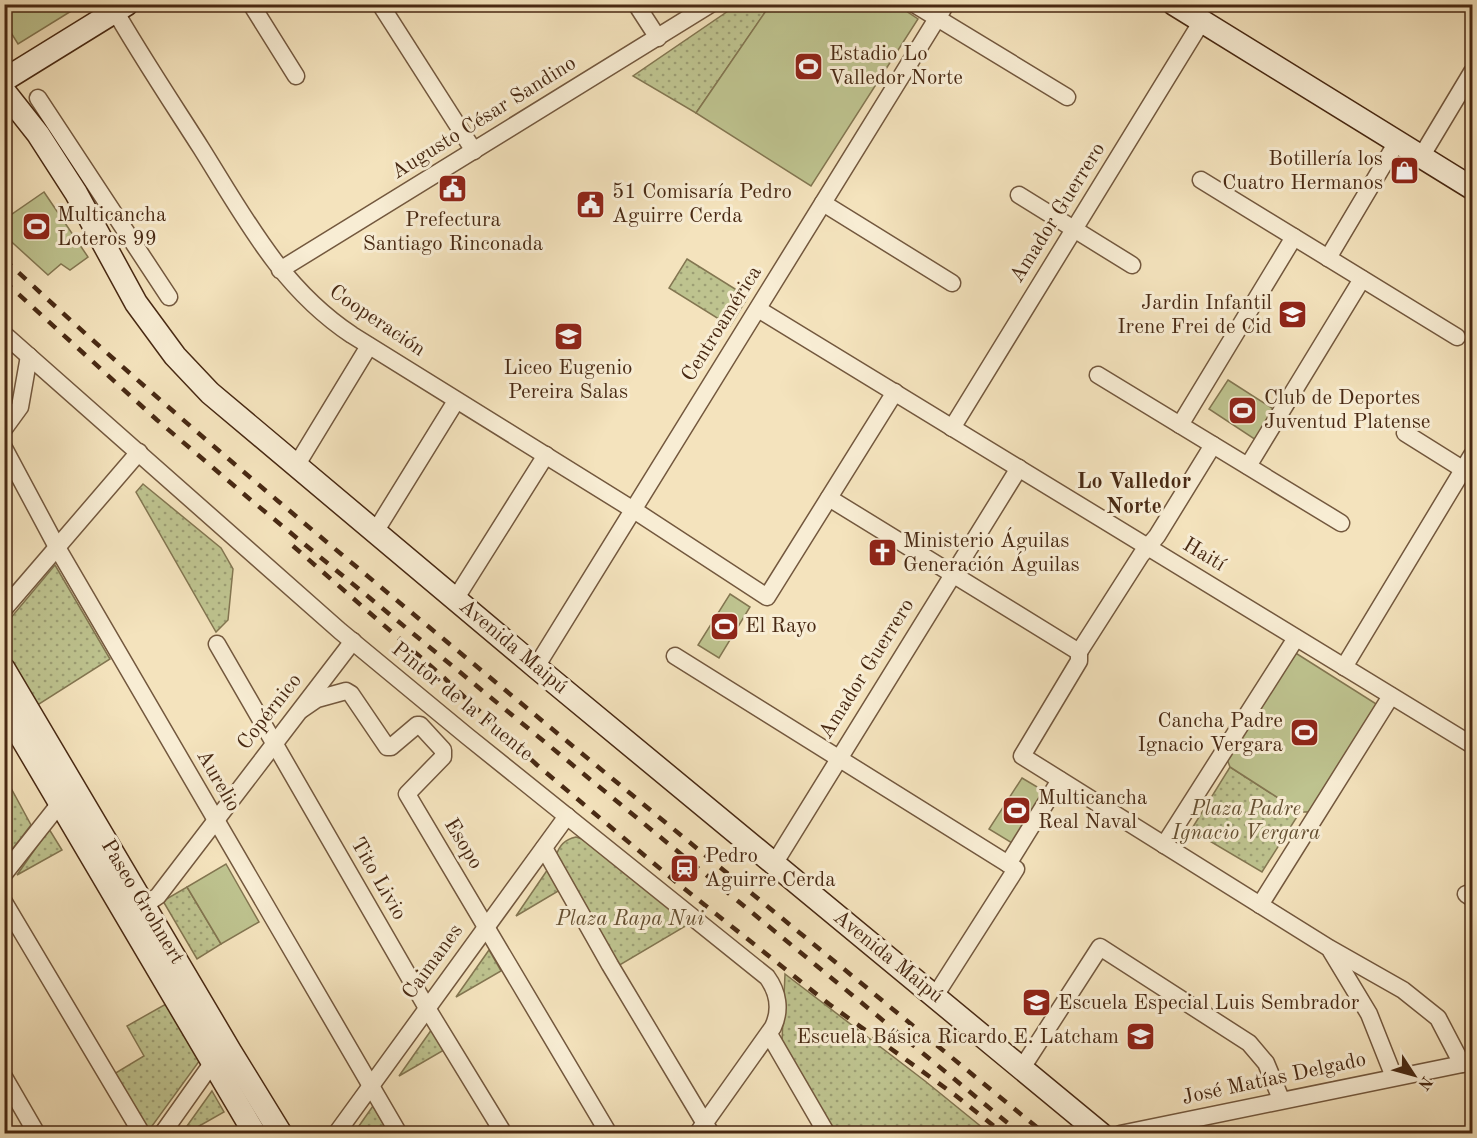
<svg xmlns="http://www.w3.org/2000/svg" width="1477" height="1138" font-family="'Old Standard TT',serif">
  <style>
    .grass { fill: url(#grass-dots); stroke: #837651; stroke-width: 1.5 }
    .pitch { fill: #bec38f; stroke: #837651; stroke-width: 1.5 }
    .lines { fill: none; stroke-linecap: round; stroke-linejoin: round }
    .street-casing { stroke: #73583e; stroke-width: 19 }
    .secondary-casing { stroke: #482913; stroke-width: 25 }
    .street { stroke: #f8edd4; stroke-width: 16 }
    .secondary { stroke: #f8edd4; stroke-width: 22 }
    .rail { stroke: #482913; stroke-width: 4.5; stroke-dasharray: 10 10; stroke-linecap: butt }
    .labels { text-anchor: middle; dominant-baseline: central; stroke-width: 6; stroke-linejoin: round; paint-order: stroke }
    .poi-label { font-size: 21px; fill: #482913; stroke: #f8edd4; text-anchor: start }
    .street-label { font-size: 21px; fill: #482913; stroke: #f8edd4 }
    .park-label { font-size: 21px; font-style: italic; fill: #665032; stroke: #f8edd4 }
    .neighbourhood-label { font-size: 22px; font-weight: bold; fill: #482913; stroke: #f8edd4 }
  </style>
  <defs>
    <pattern id="grass-dots" width="8" height="8" patternUnits="userSpaceOnUse" patternTransform="scale(1.5)"><rect width="8" height="8" fill="#bec38f"/><path d="M2 2h.1M6 6h.1" fill="none" stroke="#9c9e74" stroke-width="1.8" stroke-linecap="round"/></pattern>
  </defs>
  <rect width="100%" height="100%" fill="#f4e3bd"/>
  <filter id="stains"><feTurbulence type="fractalNoise" baseFrequency=".00333" numOctaves="4"/><feColorMatrix values="0 0 0 0 .2 0 0 0 0 .09 0 0 0 0 .02 0 0 0 .5 -.17"/></filter>
  <radialGradient id="worn" r=".72"><stop offset=".6" stop-color="#630" stop-opacity="0"/><stop offset="1" stop-color="#630" stop-opacity=".3"/></radialGradient>
  <g class="grass">
    <polygon points="737,5 770,5 696,113 633,76"/>
    <polygon points="687,259 748,297 730,326 669,288"/>
    <polygon points="143,484 221,548 233,569 228,620 216,632 136,492"/>
    <polygon points="55,565 110,659 36,706 5,650 4,626"/>
    <polygon points="1230,767 1300,812 1262,872 1191,830"/>
    <polygon points="5,777 31,825 5,859 4,859"/>
    <polygon points="49,829 62,850 17,875"/>
    <path d="M 576,837 L 582,839 L 689,924 L 618,966 L 556,856 C 559,845 566,839 576,837 Z"/>
    <polygon points="548,869 560,890 516,916"/>
    <polygon points="187,887 221,944 197,959 163,901"/>
    <polygon points="489,950 501,971 456,997"/>
    <polygon points="785,974 925,1081 989,1133 835,1133 782,1041"/>
    <polygon points="166,1004 200,1060 147,1133 109,1077 144,1056 127,1026"/>
    <polygon points="432,1029 444,1050 399,1076"/>
    <polygon points="212,1091 224,1112 187,1133 182,1133"/>
    <polygon points="373,1106 385,1127 374,1133 354,1133"/>
  </g>
  <g class="pitch">
    <polygon points="5,4 81,4 81,5 18,44 5,23"/>
    <polygon points="770,5 897,5 918,19 811,186 696,113"/>
    <polygon points="44,192 88,257 70,270 61,264 48,275 4,235 5,219"/>
    <polygon points="1228,380 1278,412 1259,442 1209,409"/>
    <polygon points="730,594 750,607 719,658 698,645"/>
    <polygon points="1294,652 1381,707 1311,812 1300,812 1230,767 1227,759"/>
    <polygon points="1022,778 1044,791 1012,843 989,829"/>
    <polygon points="226,864 259,922 221,944 187,887"/>
  </g>
  <g class="lines">
    <defs>
      <g id="street">
        <path d="M 111,4 C 139,53 171,101 201,148 C 245,218 281,288 352,335 L 640,514 L 767,597 L 895,392"/>
        <polyline points="251,4 296,76"/>
        <polyline points="380,4 474,151"/>
        <polyline points="636,4 658,38"/>
        <polyline points="914,4 1067,97"/>
        <polyline points="38,98 169,297"/>
        <polyline points="1421,157 1472,72"/>
        <polyline points="1201,180 1457,337"/>
        <polyline points="1019,195 1132,265"/>
        <polyline points="823,203 952,283"/>
        <polyline points="1328,258 1397,142"/>
        <polyline points="280,270 711,4"/>
        <polyline points="758,309 1472,745"/>
        <path d="M 4,334 L 340,631 L 467,736 L 767,977 C 778,992 781,1010 773,1027 L 697,1134"/>
        <polyline points="1098,375 1341,523"/>
        <polyline points="1180,425 1294,237"/>
        <polyline points="952,428 1202,21"/>
        <polyline points="4,429 20,407 29,356"/>
        <polyline points="1405,433 1472,475"/>
        <polyline points="4,448 58,549 399,1134"/>
        <polyline points="296,466 369,346"/>
        <polyline points="1248,466 1362,279"/>
        <polyline points="829,498 1079,652"/>
        <polyline points="375,532 456,401"/>
        <polyline points="456,598 546,455"/>
        <polyline points="4,609 139,452"/>
        <polyline points="217,644 427,1008 504,1134"/>
        <polyline points="1079,652 1079,661 1022,756 1329,948 1403,990 1438,1018 1462,1064"/>
        <polyline points="1079,652 1141,555 1157,536 1213,445"/>
        <polyline points="675,656 1016,869 935,996"/>
        <polyline points="536,667 946,4"/>
        <polyline points="1344,667 1472,455"/>
        <polyline points="301,710 317,699 346,691 351,694 387,747 391,747 417,725 420,725 443,750 443,757 407,794 609,1134"/>
        <polyline points="1164,845 1296,638"/>
        <polyline points="544,848 610,965 710,1132"/>
        <polyline points="774,864 1019,468"/>
        <polyline points="1008,864 1060,780"/>
        <polyline points="4,874 61,802 69,797"/>
        <polyline points="1466,894 1472,898"/>
        <polyline points="4,902 142,1134"/>
        <polyline points="1260,905 1391,696"/>
        <polyline points="136,911 158,896 353,641"/>
        <polyline points="1331,951 1369,1014 1394,1077"/>
        <polyline points="769,1034 827,1134"/>
        <polyline points="1022,1068 1100,947 1249,1043 1266,1063 1281,1099"/>
        <polyline points="4,1077 37,1134"/>
        <polyline points="162,1134 213,1062 222,1057"/>
        <polyline points="336,1134 567,816"/>
        <polyline points="1120,1134 1472,1062"/>
      </g>
      <g id="secondary">
        <polyline points="1174,4 1472,188"/>
        <polyline points="4,80 127,4"/>
        <polyline points="4,91 38,134 76,193 136,303 175,356 210,393 536,667 1101,1134"/>
        <polyline points="4,669 230,1051 281,1134"/>
        <polyline points="4,708 255,1134"/>
      </g>
    </defs>
    <use href="#street" class="street-casing"/>
    <use href="#secondary" class="secondary-casing"/>
    <use href="#street" class="street"/>
    <use href="#secondary" class="secondary"/>
    <g class="rail">
      <path d="M 4,259 C 156,401 315,533 475,665 C 664,822 855,978 1045,1134"/>
      <polyline points="4,281 157,420 252,501 1021,1134"/>
      <polyline points="293,546 441,675 537,765 676,882 829,1004 955,1095 1004,1134"/>
    </g>
  </g>
  <defs>
    <symbol id="stadium-square" viewBox="-11 -11 22 22"><rect x="-9" y="-9" width="18" height="18" rx="4" fill="#8f2418" stroke="#f8edd4"/><path d="M0-5a6.5 5 0 1 0 0 10a6.5 5 0 1 0 0-10ZM-3.5-1.8h7v3.6h-7Z" fill="#fff"/></symbol>
    <symbol id="shop-square" viewBox="-11 -11 22 22"><rect x="-9" y="-9" width="18" height="18" rx="4" fill="#8f2418" stroke="#f8edd4"/><path d="M-5-2.5h2.3a2.7 3.5 0 0 1 5.4 0H5L5.5 6h-11ZM-1.5-2.5h3a1.5 2.3 0 0 0-3 0Z" fill="#fff"/></symbol>
    <symbol id="civic-square" viewBox="-11 -11 22 22"><rect x="-9" y="-9" width="18" height="18" rx="4" fill="#8f2418" stroke="#f8edd4"/><path d="M-.6-6.5H3V-4.5H.6V-3L4-1V1h2V6H-6V1h2V-1L-.6-3ZM-1.2 2.5V6h2.4V2.5Z" fill="#fff"/></symbol>
    <symbol id="school-square" viewBox="-11 -11 22 22"><rect x="-9" y="-9" width="18" height="18" rx="4" fill="#8f2418" stroke="#f8edd4"/><path d="M0-5L7-2L0 1L-7-2ZM-4 1L0 2.5L4 1V4Q0 6-4 4Z" fill="#fff"/></symbol>
    <symbol id="church-square" viewBox="-11 -11 22 22"><rect x="-9" y="-9" width="18" height="18" rx="4" fill="#8f2418" stroke="#f8edd4"/><path d="M-1.2-6h2.4v3.5h3.3v2.4h-3.3V6h-2.4V-.1h-3.3v-2.4h3.3Z" fill="#fff"/></symbol>
    <symbol id="station-square" viewBox="-11 -11 22 22"><rect x="-9" y="-9" width="18" height="18" rx="4" fill="#8f2418" stroke="#f8edd4"/><path d="M-3-6H3Q5-6 5-4V2Q5 4 3 4L4.5 6H3L1.5 4h-3L-3 6H-4.5L-3 4Q-5 4-5 2V-4Q-5-6-3-6ZM-3.5-4v3h7v-3ZM-3.5 1v1.5H-2V1ZM2 1v1.5H3.5V1Z" fill="#fff"/></symbol>
  </defs>
  <g fill-rule="evenodd">
    <use href="#stadium-square" x="792" y="50" width="33" height="33"/>
    <use href="#shop-square" x="1388" y="154" width="33" height="33"/>
    <use href="#civic-square" x="436" y="172" width="33" height="33"/>
    <use href="#civic-square" x="574" y="188" width="33" height="33"/>
    <use href="#stadium-square" x="20" y="210" width="33" height="33"/>
    <use href="#school-square" x="1276" y="298" width="33" height="33"/>
    <use href="#school-square" x="552" y="320" width="33" height="33"/>
    <use href="#stadium-square" x="1226" y="394" width="33" height="33"/>
    <use href="#church-square" x="866" y="536" width="33" height="33"/>
    <use href="#stadium-square" x="708" y="610" width="33" height="33"/>
    <use href="#stadium-square" x="1288" y="716" width="33" height="33"/>
    <use href="#stadium-square" x="1000" y="794" width="33" height="33"/>
    <use href="#station-square" x="668" y="852" width="33" height="33"/>
    <use href="#school-square" x="1020" y="986" width="33" height="33"/>
    <use href="#school-square" x="1124" y="1020" width="33" height="33"/>
  </g>
  <g class="labels">
    <g class="poi-label">
      <text x="829" y="54">Estadio Lo<tspan x="829" dy="24">Valledor Norte</tspan></text>
      <text x="1383" y="159" text-anchor="end">Botillería los<tspan x="1383" dy="24">Cuatro Hermanos</tspan></text>
      <text x="612" y="192">51 Comisaría Pedro<tspan x="612" dy="24">Aguirre Cerda</tspan></text>
      <text x="57" y="215">Multicancha<tspan x="57" dy="24">Loteros 99</tspan></text>
      <text x="453" y="220" text-anchor="middle">Prefectura<tspan x="453" dy="24">Santiago Rinconada</tspan></text>
      <text x="1272" y="303" text-anchor="end">Jardin Infantil<tspan x="1272" dy="24">Irene Frei de Cid</tspan></text>
      <text x="568" y="368" text-anchor="middle">Liceo Eugenio<tspan x="568" dy="24">Pereira Salas</tspan></text>
      <text x="1264" y="398">Club de Deportes<tspan x="1264" dy="24">Juventud Platense</tspan></text>
      <text x="903" y="541">Ministerio Águilas<tspan x="903" dy="24">Generación Águilas</tspan></text>
      <text x="745" y="626">El Rayo</text>
      <text x="1283" y="721" text-anchor="end">Cancha Padre<tspan x="1283" dy="24">Ignacio Vergara</tspan></text>
      <text x="1038" y="798">Multicancha<tspan x="1038" dy="24">Real Naval</tspan></text>
      <text x="705" y="856">Pedro<tspan x="705" dy="24">Aguirre Cerda</tspan></text>
      <text x="1058" y="1003">Escuela Especial Luis Sembrador</text>
      <text x="1119" y="1037" text-anchor="end">Escuela Básica Ricardo E. Latcham</text>
    </g>
    <g class="street-label">
      <text transform="translate(484 118) rotate(-32)">Augusto César Sandino</text>
      <text transform="translate(1058 213) rotate(-58)">Amador Guerrero</text>
      <text transform="translate(377 321) rotate(34)">Cooperación</text>
      <text transform="translate(722 324) rotate(-58)">Centroamérica</text>
      <text transform="translate(1204 555) rotate(31)">Haití</text>
      <text transform="translate(513 647) rotate(40)">Avenida Maipú</text>
      <text transform="translate(867 669) rotate(-58)">Amador Guerrero</text>
      <text transform="translate(462 702) rotate(39)">Pintor de la Fuente</text>
      <text transform="translate(270 712) rotate(-52)">Copérnico</text>
      <text transform="translate(218 781) rotate(60)">Aurelio</text>
      <text transform="translate(463 844) rotate(59)">Esopo</text>
      <text transform="translate(378 879) rotate(60)">Tito Livio</text>
      <text transform="translate(142 902) rotate(59)">Paseo Grohnert</text>
      <text transform="translate(888 957) rotate(39)">Avenida Maipú</text>
      <text transform="translate(433 962) rotate(-54)">Caimanes</text>
      <text transform="translate(1274 1079) rotate(-12)">José Matías Delgado</text>
    </g>
    <g class="park-label">
      <text x="1246" y="809">Plaza Padre<tspan x="1246" dy="24">Ignacio Vergara</tspan></text>
      <text x="630" y="919">Plaza Rapa Nui</text>
    </g>
    <g class="neighbourhood-label">
      <text x="1134" y="482">Lo Valledor<tspan x="1134" dy="25">Norte</tspan></text>
    </g>
  </g>
  <rect width="1477" height="1138" fill="none" stroke="#f4e3bd" stroke-width="24"/>
  <rect x="6" y="6" width="1465" height="1126" fill="none" stroke="#482913" stroke-width="3"/>
  <rect x="12" y="12" width="1453" height="1114" fill="none" stroke="#482913" stroke-width="1.5"/>
  <g transform="translate(1414 1075) rotate(126)" stroke="#f8edd4" stroke-width="4.5" paint-order="stroke">
  <path d="M0-4.5L10 22L0 15L-10 22Z" fill="#482913"/>
  <text y="-9" font-size="16" font-weight="bold" text-anchor="middle" fill="#482913">N</text>
  </g>
  <rect width="100%" height="100%" filter="url(#stains)"/>
  <rect width="100%" height="100%" fill="url(#worn)"/>
</svg>
